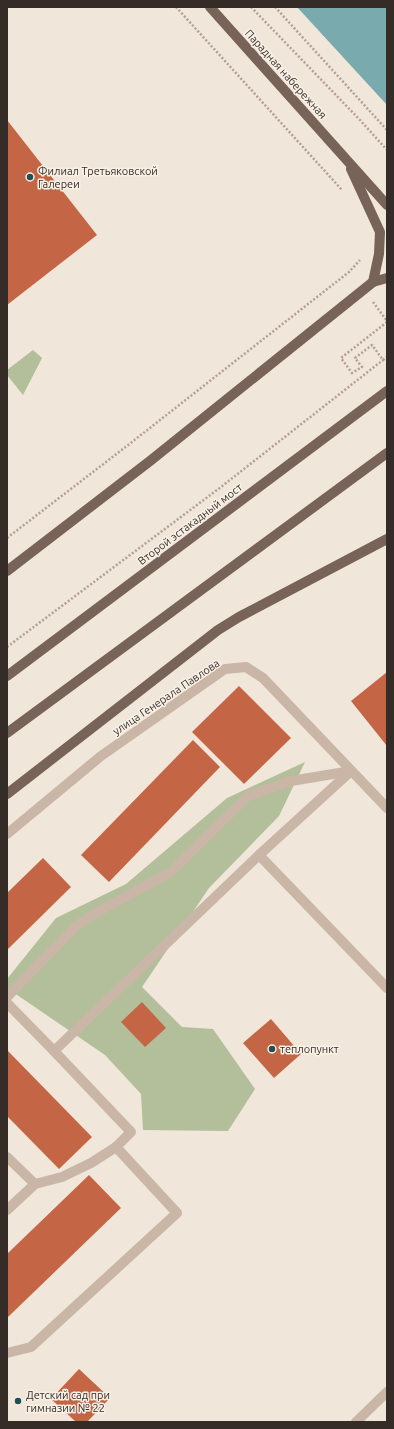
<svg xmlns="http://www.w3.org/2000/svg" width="394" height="1429" font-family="Ubuntu,sans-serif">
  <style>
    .green { fill: #b2bf9a }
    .water { fill: #79aaad }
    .building { fill: #c46645 }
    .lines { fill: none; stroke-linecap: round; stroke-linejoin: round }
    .path { stroke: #b4a090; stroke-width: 2.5; stroke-dasharray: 2 2; stroke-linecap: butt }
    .minor { stroke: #c9b6a6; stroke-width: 10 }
    .major { stroke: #776358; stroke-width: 10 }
    .poi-dot { fill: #1d5155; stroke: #f9f0e6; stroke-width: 1.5 }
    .labels { text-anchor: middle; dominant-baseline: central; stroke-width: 3; stroke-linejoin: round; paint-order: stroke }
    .street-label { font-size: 11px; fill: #352c27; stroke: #f9f0e6 }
    .poi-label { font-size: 11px; fill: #352c27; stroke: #f9f0e6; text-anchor: start }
  </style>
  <rect width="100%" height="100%" fill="#f1e6da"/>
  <g class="green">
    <polygon points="33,350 42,358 23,395 7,375 7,370"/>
    <polygon points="305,762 279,816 209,888 142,987 182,1027 213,1029 255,1089 228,1131 143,1130 141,1094 105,1055 7,988 7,979 56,918 126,884 227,798"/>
  </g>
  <polygon class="water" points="297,7 387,7 387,105"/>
  <g class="building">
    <polygon points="7,120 97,235 7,305"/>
    <polygon points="387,672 387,746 351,701"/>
    <polygon points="239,686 291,738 244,784 192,732"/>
    <polygon points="193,740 220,767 109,882 81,855"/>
    <polygon points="43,858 71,887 7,950 7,893"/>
    <polygon points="142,1002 166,1028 145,1047 121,1022"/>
    <polygon points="271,1019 301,1054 274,1078 243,1043"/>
    <polygon points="7,1050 92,1137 59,1169 7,1116"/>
    <polygon points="89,1175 121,1208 7,1318 7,1254"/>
    <polygon points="79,1369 110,1398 87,1422 76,1422 51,1399"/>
  </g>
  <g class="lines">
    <g class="path">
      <polyline points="176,7 342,190"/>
      <polyline points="251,7 360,120 387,150"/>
      <polyline points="275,7 387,130"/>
      <polyline points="373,302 387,321"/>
      <polyline points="387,322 341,358 352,373 362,367 355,358 372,345 383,360 387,357"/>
      <polyline points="7,538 132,442 317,297 349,272 360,260"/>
      <polyline points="7,647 221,487 383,360"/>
    </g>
    <g class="minor">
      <polyline points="7,834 101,756 225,669 246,667 263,678 387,808"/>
      <polyline points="259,855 351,771"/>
      <polyline points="7,997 76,926 94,914 171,872 248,796 291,781 351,771"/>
      <polyline points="7,1003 54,1051"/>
      <polyline points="7,1157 35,1184"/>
      <polyline points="7,1210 35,1184 62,1177 91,1163 116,1147 131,1132 54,1051 259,855 387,988"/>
      <polyline points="7,1353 31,1347 177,1213 116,1147"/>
      <polyline points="356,1422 387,1392"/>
    </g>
    <g class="major">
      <polyline points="210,7 387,205"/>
      <polyline points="351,169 380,232 379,254 373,282"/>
      <polyline points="7,571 150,461 373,282 387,278"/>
      <polyline points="7,676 387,391"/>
      <polyline points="7,733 387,453"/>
      <polyline points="7,794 218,630 239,617 387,539"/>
    </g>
  </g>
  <g class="poi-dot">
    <circle cx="30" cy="177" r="4"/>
    <circle cx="272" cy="1049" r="4"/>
    <circle cx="18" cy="1401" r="4"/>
  </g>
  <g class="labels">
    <g class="street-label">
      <text transform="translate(286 74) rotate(48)">Парадная набережная</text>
      <text transform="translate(190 524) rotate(-37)">Второй эстакадный мост</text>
      <text transform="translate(166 697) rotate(-34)">улица Генерала Павлова</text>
    </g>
    <g class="poi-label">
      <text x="38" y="171">Филиал Третьяковской<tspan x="38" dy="13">Галереи</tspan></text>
      <text x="280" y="1049">теплопункт</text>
      <text x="26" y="1395">Детский сад при<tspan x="26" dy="13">гимназии № 22</tspan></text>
    </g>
  </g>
  <rect width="394" height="1429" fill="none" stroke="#352c27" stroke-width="16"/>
</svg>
